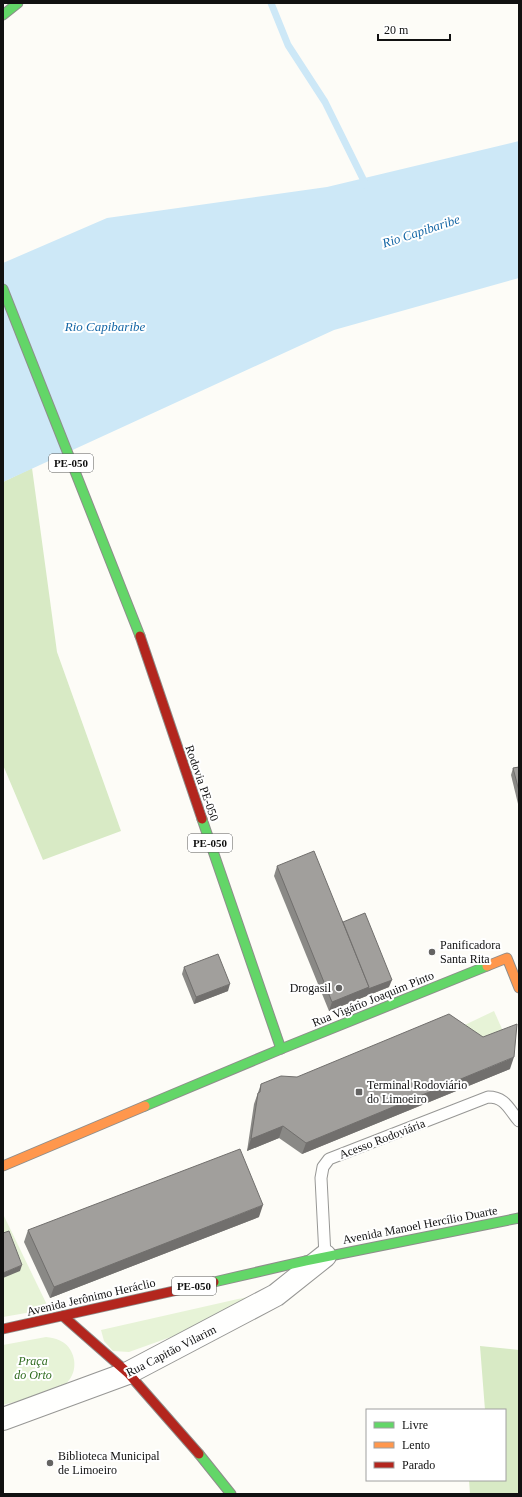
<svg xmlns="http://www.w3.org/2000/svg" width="522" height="1497" font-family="Georgia,serif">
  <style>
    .green { fill: #e7f3d7 }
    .forest { fill: #d8eac5 }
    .water { fill: #cde8f7 }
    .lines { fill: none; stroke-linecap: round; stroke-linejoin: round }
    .stream { stroke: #cde8f7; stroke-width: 7 }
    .lane-casing { stroke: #979795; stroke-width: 13 }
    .street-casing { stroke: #979795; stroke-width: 24 }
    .fast-casing { stroke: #8e8d8b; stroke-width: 11 }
    .slow-casing { stroke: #8e8d8b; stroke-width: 11 }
    .jam-casing { stroke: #8e8d8b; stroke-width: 11 }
    .lane { stroke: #fffffe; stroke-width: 11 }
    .street { stroke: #fffffe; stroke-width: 22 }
    .fast { stroke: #63d668; stroke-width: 9 }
    .slow { stroke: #ff974d; stroke-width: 9 }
    .jam { stroke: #b3261e; stroke-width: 9 }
    .wall { fill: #8a8986 }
    .shaded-wall { fill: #716f6d }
    .building { fill: #a19f9c; stroke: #716f6d }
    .poi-dot { fill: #646362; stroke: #fff; stroke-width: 1.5 }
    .labels { text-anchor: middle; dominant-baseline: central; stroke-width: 4; stroke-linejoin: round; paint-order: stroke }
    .shield { fill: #fff; stroke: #585858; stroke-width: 1 }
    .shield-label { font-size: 11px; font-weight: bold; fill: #111 }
    .street-label { font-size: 12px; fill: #111; stroke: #fff }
    .poi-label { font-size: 12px; fill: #111; stroke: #fff; text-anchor: start }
    .park-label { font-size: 12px; font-style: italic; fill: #2f6b1f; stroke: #fff }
    .water-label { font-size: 13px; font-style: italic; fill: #1768a6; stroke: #fff }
  </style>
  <rect width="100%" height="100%" fill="#fdfcf7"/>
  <g class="green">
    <polygon points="494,1011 506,1038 479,1049 452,1031"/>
    <polygon points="3,1214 49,1309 3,1317"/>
    <polygon points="248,1297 182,1333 129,1352 113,1351 104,1341 101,1330 238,1299"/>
    <path d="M 46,1337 C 56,1338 66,1341 71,1351 C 78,1364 74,1379 62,1387 C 51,1394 17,1401 3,1405 L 3,1345 Z"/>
  </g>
  <g class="forest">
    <polygon points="32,468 57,652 121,831 43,860 3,765 3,482"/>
    <polygon points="480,1346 519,1350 519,1494 470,1494 469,1480 505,1480 505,1410 485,1410"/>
  </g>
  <polygon class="water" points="519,141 519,278 334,330 3,482 3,263 107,218 327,187"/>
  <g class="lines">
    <polyline class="stream" points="271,3 288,45 325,102 367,187"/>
    <defs>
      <path id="lane" d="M 325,1256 L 321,1178 L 323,1167 L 329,1159 L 488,1097 C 506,1097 509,1110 519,1121"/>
      <polyline id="street" points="3,1419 128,1373 276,1295 325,1256"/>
      <g id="fast">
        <polyline points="3,15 18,3"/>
        <polyline points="3,289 140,636"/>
        <polyline points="202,819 281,1049"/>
        <polyline points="145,1106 281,1049 487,966"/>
        <polyline points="214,1282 305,1261 519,1218"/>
        <polyline points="199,1454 231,1494"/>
      </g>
      <g id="slow">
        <polyline points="487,966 507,958 519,988"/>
        <polyline points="3,1166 145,1106"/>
      </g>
      <g id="jam">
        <polyline points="140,636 202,819"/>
        <polyline points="63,1316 128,1373 199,1454"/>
        <polyline points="3,1329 214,1282"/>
      </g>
    </defs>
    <use href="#lane" class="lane-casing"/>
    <use href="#street" class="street-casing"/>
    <use href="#fast" class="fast-casing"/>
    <use href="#slow" class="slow-casing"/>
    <use href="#jam" class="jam-casing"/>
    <use href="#lane" class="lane"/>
    <use href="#street" class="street"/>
    <use href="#fast" class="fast"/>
    <use href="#slow" class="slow"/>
    <use href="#jam" class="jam"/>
  </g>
  <g class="wall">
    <polygon points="519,767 519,808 511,775 513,768"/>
    <polygon points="277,866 343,922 389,987 329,1011 274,876"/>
    <polygon points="184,967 228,991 194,1004 182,974"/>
    <polygon points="510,1069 302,1154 279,1138 247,1151 254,1104 261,1084 297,1077"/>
    <polygon points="259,1217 50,1298 24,1242 28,1230"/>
  </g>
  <g class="shaded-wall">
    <polygon points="392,980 389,987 329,1011 332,1002 369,987"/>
    <polygon points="230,984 228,991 194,1004 196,997"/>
    <polygon points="514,1057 510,1069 302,1154 306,1143"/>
    <polygon points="283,1126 279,1138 247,1151 251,1139"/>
    <polygon points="263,1205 259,1217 50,1298 54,1287"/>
    <polygon points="22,1265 20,1271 3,1278 3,1273"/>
  </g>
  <g class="building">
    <polygon points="519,767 519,791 513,768"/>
    <polygon points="314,851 369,987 332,1002 277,866"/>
    <polygon points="365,913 392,980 368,989 369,987 343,922"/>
    <polygon points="218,954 230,984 196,997 184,967"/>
    <polygon points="449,1014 483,1037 517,1024 514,1057 306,1143 283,1126 251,1139 258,1093 260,1092 261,1084 281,1076 297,1077"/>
    <polygon points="240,1149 263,1205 54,1287 28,1230"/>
    <polygon points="9,1231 22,1265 3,1273 3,1233"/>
  </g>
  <g class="poi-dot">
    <circle cx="432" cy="952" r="4"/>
    <circle cx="339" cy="988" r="4"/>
    <rect x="355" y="1088" width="8" height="8" rx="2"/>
    <circle cx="50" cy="1463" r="4"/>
  </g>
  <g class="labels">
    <g class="shield">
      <rect x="49" y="454" width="44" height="18" rx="3"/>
      <rect x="188" y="834" width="44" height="18" rx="3"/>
      <rect x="172" y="1277" width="44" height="18" rx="3"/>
    </g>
    <g class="shield-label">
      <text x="71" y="463">PE-050</text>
      <text x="210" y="843">PE-050</text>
      <text x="194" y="1286">PE-050</text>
    </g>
    <g class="street-label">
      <text transform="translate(202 783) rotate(71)">Rodovia PE-050</text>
      <text transform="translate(373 999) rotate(-22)">Rua Vigário Joaquim Pinto</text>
      <text transform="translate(382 1139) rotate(-21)">Acesso Rodoviária</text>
      <text transform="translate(420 1225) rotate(-11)">Avenida Manoel Hercílio Duarte</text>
      <text transform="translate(91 1297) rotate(-13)">Avenida Jerônimo Heráclio</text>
      <text transform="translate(171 1351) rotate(-27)">Rua Capitão Vilarim</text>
    </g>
    <g class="poi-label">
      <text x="440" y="945">Panificadora<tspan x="440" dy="14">Santa Rita</tspan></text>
      <text x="331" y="988" text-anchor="end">Drogasil</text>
      <text x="367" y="1085">Terminal Rodoviário<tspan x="367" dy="14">do Limoeiro</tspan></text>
      <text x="58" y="1456">Biblioteca Municipal<tspan x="58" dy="14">de Limoeiro</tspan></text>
    </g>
    <g class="park-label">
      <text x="33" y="1361">Praça<tspan x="33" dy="14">do Orto</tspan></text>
    </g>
    <g class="water-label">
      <text transform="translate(421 231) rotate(-18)">Rio Capibaribe</text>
      <text x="105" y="326">Rio Capibaribe</text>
    </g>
  </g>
  <rect width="522" height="1497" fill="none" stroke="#111111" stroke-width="8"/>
  <rect x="366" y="1409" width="140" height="72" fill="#ffffff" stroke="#a0a0a0"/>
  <rect x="374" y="1422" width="20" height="6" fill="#63d668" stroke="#a0a0a0"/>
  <text x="402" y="1429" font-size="12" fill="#111111">Livre</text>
  <rect x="374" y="1442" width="20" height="6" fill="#ff974d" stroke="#a0a0a0"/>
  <text x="402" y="1449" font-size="12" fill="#111111">Lento</text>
  <rect x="374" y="1462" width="20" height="6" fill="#b3261e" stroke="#a0a0a0"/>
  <text x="402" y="1469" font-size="12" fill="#111111">Parado</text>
  <path d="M378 34v6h72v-6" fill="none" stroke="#111111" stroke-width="2"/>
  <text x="384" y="34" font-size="12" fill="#111111" stroke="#ffffff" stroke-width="3" paint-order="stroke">20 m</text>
</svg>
